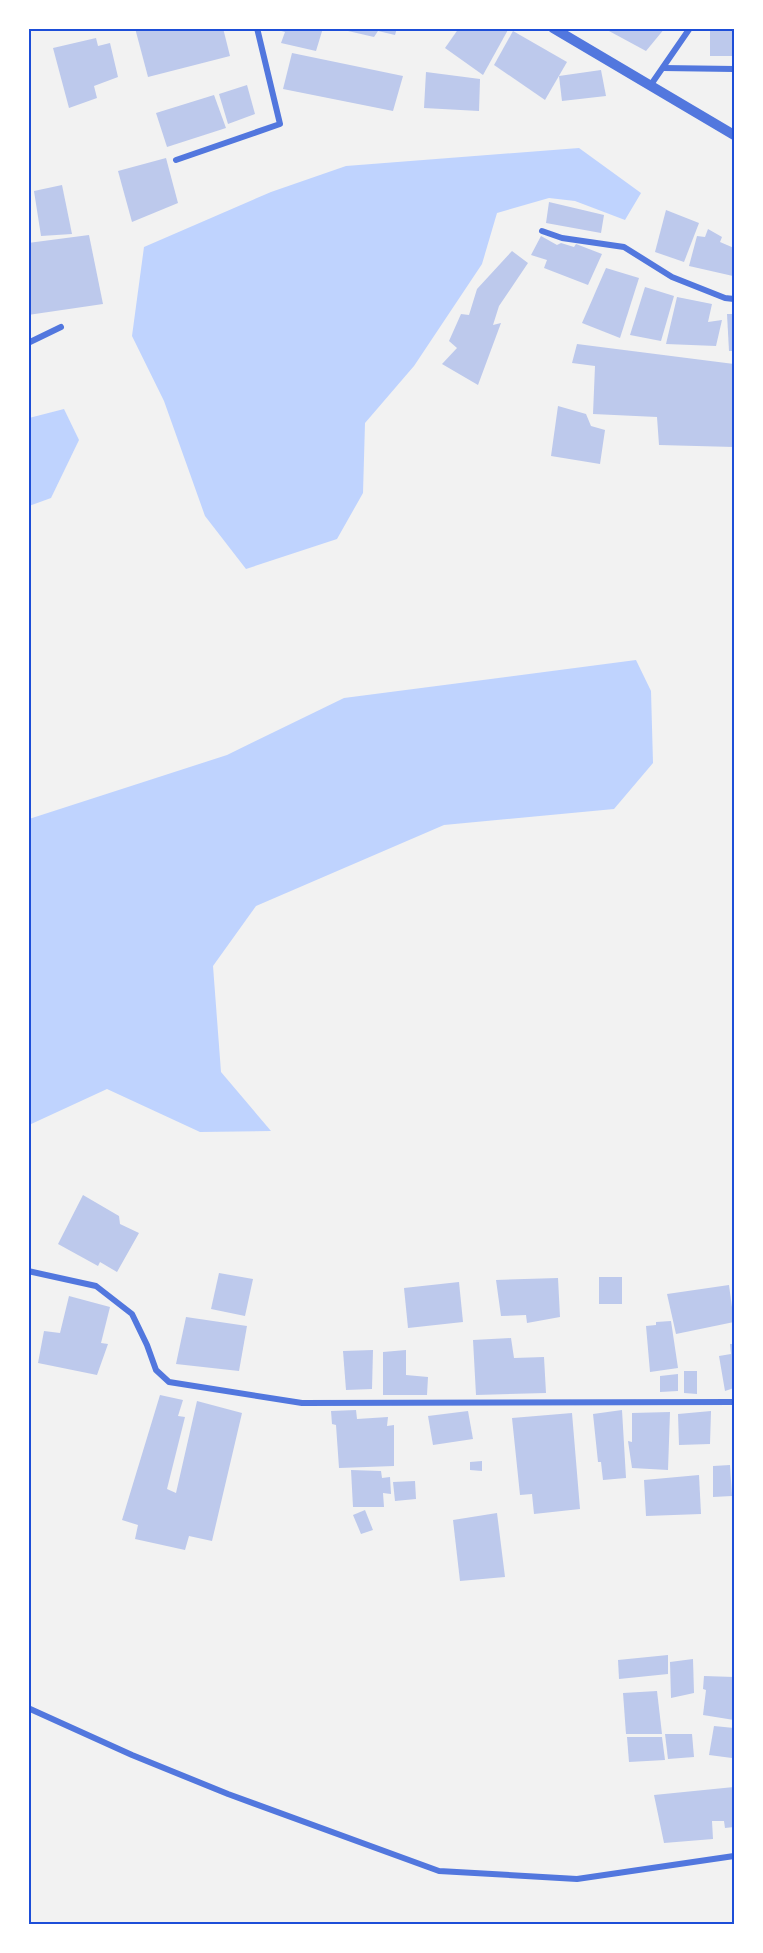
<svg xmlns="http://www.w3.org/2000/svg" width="763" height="1953" font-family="Poppins,sans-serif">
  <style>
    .water { fill: #bfd3fe }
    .building { fill: #bdc9ec }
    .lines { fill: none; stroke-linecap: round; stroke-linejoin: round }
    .minor { stroke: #5277de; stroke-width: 6 }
    .tertiary { stroke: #5277de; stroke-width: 10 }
    .neatline { fill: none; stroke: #1d4ed8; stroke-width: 2 }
  </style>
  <rect width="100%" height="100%" fill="#f2f2f2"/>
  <g class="water">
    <polygon points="579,148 641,193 625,220 575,201 549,198 497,213 482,264 414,366 365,423 363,493 337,539 246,569 205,516 164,401 132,336 144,247 271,192 346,166"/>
    <polygon points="64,409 79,440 51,498 29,506 29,418"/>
    <polygon points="636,660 651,691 653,763 614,809 444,825 256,906 213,966 221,1072 271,1131 200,1132 107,1089 29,1125 29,819 227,755 344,698"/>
  </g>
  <g class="building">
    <polygon points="135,28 223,28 230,56 148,77"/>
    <polygon points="323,28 316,51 281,43 285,32 274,29"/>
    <polygon points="335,28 397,28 395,35 378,31 374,37"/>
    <polygon points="459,28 509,28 483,75 445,48"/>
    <polygon points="610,28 665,28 646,51 609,31"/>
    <rect x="710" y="28" width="24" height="28"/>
    <polygon points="513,31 567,62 545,100 494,65"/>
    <polygon points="96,38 98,46 110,43 118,77 94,86 97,98 69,108 53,48"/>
    <polygon points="292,53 403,76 393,111 283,89"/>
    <polygon points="601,70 606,96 562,101 559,76"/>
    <polygon points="426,72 480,79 479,111 424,108"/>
    <polygon points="247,85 255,114 228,124 219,94"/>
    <polygon points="214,95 226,128 167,147 156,113"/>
    <polygon points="166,158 178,203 132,222 118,171"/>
    <polygon points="62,185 72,234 41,236 34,191"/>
    <polygon points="549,202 604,215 601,233 546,223"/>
    <polygon points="666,210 699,223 684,262 655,252"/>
    <polygon points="708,229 722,237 720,242 734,248 733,276 689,266 697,236 705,237"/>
    <polygon points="89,235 103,304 28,315 28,243"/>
    <polygon points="541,236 557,245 561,243 574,247 576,244 602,254 588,285 544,268 547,260 531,255"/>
    <polygon points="512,251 528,263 499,306 493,325 501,323 478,385 442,364 457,348 449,341 461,314 469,315 477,289"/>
    <polygon points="606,268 639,278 620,338 582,323"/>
    <polygon points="645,287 674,296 661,341 630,335"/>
    <polygon points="677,297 712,304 708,322 722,320 716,346 666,344"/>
    <polygon points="727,314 734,314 734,351 729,351"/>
    <polygon points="577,344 734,364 734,447 659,445 657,417 593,414 595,366 572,363"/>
    <polygon points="558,406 586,414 591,426 605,430 600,464 551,456"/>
    <polygon points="83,1195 119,1216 120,1224 139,1233 117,1272 100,1262 98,1266 58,1244"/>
    <polygon points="219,1273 253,1279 245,1316 211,1309"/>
    <rect x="599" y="1277" width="23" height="27"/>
    <polygon points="558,1278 560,1317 527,1323 526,1315 501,1316 496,1280"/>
    <polygon points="459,1282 463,1322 408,1328 404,1288"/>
    <polygon points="729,1285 734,1322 676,1334 667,1294"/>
    <polygon points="69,1296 110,1307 101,1343 108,1344 97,1375 38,1363 44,1331 60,1333"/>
    <polygon points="186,1317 247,1326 239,1371 176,1364"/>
    <polygon points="671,1321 678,1368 650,1372 646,1326 656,1325 656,1322"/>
    <polygon points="511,1338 514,1358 544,1357 546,1393 476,1395 473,1340"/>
    <polygon points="730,1344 734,1344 734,1388 725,1391 719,1356 731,1354"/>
    <polygon points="373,1350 372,1389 346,1390 343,1351"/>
    <polygon points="406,1350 406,1375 428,1377 427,1395 383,1395 383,1352"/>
    <polygon points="684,1371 697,1371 697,1394 684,1393"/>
    <polygon points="678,1374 678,1391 660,1392 660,1376"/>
    <polygon points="160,1395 183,1400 178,1416 185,1417 167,1489 176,1493 197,1401 242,1413 212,1541 189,1536 185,1550 135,1539 138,1525 122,1520"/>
    <polygon points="356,1410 357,1419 388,1417 387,1426 394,1425 394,1466 339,1468 336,1425 332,1424 331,1411"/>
    <polygon points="622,1410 626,1478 603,1480 601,1462 598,1462 593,1414"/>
    <polygon points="468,1411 473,1439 433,1445 428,1416"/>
    <polygon points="711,1411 710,1444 679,1445 678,1414"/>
    <polygon points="670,1412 668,1470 632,1468 628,1441 632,1442 632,1413"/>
    <polygon points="572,1413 580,1509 534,1514 532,1494 520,1495 512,1418"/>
    <polygon points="482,1461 482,1471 470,1470 470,1462"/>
    <polygon points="730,1465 732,1496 713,1497 713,1466"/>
    <polygon points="351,1470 381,1471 382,1478 390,1477 391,1494 383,1493 384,1507 353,1507"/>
    <polygon points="699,1475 701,1514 646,1516 644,1480"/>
    <polygon points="415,1481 416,1499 395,1501 393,1482"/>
    <polygon points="365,1510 373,1530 361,1534 353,1515"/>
    <polygon points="497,1513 505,1577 460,1581 453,1520"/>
    <polygon points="668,1655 668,1674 619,1679 618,1660"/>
    <polygon points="693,1659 694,1693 671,1698 670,1662"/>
    <polygon points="704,1676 734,1677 734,1720 703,1715 706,1690 703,1689"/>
    <polygon points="657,1691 662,1734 626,1734 623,1693"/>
    <polygon points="714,1726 734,1728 732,1758 709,1755"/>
    <polygon points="665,1734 692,1734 694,1757 668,1759"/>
    <polygon points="627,1737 662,1737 665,1760 629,1762"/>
    <polygon points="734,1787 734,1827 725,1828 724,1821 712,1821 713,1839 664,1843 654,1795"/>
  </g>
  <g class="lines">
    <g class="minor">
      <polyline points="663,68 734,69"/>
      <polyline points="650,86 690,28"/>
      <polyline points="176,160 280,124 257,28"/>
      <polyline points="542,231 562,238 624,247 672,277 725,298 734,299"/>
      <polyline points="28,343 61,327"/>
      <polyline points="28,1271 96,1286 132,1314 147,1345 156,1370 169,1382 302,1403 734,1402"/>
      <polyline points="28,1708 132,1755 228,1794 439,1871 577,1879 734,1856"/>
    </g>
    <polyline class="tertiary" points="553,28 734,135"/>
  </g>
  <rect width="763" height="1953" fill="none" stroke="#ffffff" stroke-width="60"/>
  <rect x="30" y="30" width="703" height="1893" class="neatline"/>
</svg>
